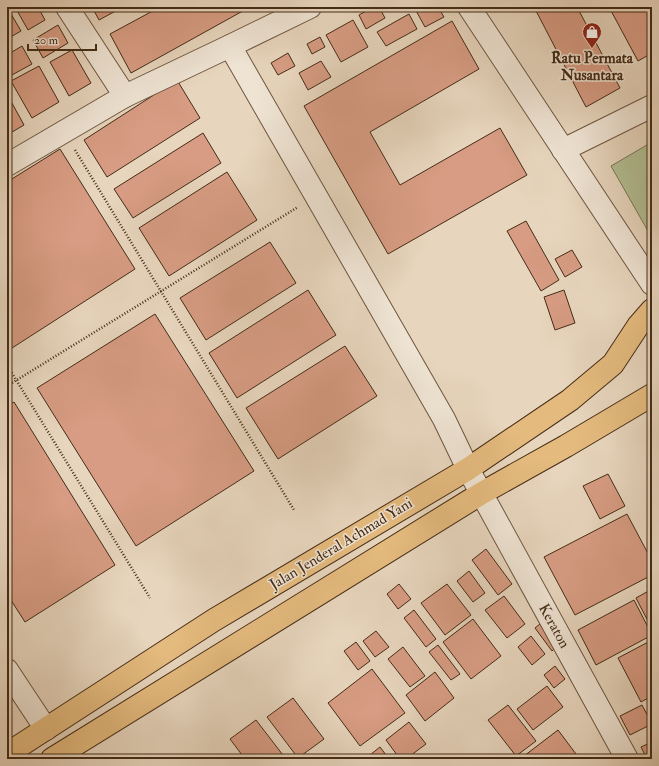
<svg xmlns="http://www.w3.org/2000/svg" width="659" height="766" font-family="'IM FELL Double Pica',serif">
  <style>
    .green { fill: #b2be93; stroke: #7b7554 }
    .building { fill: #d79c83; stroke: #442c16 }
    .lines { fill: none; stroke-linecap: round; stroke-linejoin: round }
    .minor-casing { stroke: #6d5640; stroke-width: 24 }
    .highway-casing { stroke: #442c16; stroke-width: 24 }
    .path { stroke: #442c16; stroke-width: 2.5; stroke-dasharray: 1 2; stroke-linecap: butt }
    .minor { stroke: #efe4d4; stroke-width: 22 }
    .highway { stroke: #e4ba7e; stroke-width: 22 }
    .labels { text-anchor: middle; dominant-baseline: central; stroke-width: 3; stroke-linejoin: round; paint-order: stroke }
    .poi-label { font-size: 15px; font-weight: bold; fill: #442c16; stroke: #efe4d4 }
    .street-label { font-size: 15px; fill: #442c16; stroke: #efe4d4 }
  </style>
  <rect width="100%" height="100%" fill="#e7d5bd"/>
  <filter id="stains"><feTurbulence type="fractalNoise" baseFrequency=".005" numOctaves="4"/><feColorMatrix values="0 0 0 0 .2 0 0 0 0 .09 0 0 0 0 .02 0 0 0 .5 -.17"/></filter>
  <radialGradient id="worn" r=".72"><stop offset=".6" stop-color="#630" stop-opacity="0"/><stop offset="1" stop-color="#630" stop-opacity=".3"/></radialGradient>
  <polygon class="green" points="652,142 652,238 611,166"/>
  <g class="building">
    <polygon points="7,7 21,31 7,39"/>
    <polygon points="15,7 38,7 45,20 28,30"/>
    <polygon points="92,7 123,7 99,20"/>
    <polygon points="160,7 250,7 131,73 110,34"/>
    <polygon points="373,7 379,7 385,18 366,29 359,15"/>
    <polygon points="414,7 438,7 444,17 425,27"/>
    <polygon points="534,7 577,7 620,88 586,107"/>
    <polygon points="609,7 652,7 652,53 638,61"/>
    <polygon points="409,14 417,29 386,46 377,32"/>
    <polygon points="353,20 368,47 341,62 326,35"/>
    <polygon points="452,21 479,69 370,132 400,185 500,128 527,175 388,254 304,106"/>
    <polygon points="58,25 68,43 43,58 33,40"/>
    <polygon points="320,37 325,47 312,54 307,44"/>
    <polygon points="22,46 32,64 10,76 7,72 7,55"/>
    <polygon points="72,50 91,83 69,96 50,62"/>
    <polygon points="288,53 295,66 278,75 271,63"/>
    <polygon points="321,61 331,77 308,90 299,73"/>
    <polygon points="39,66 59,102 32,118 11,81"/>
    <polygon points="177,80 200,118 107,177 84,140"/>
    <polygon points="7,94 24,125 7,135"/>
    <polygon points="203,133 221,163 133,218 114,189"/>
    <polygon points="60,149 135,269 12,348 7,340 7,182"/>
    <polygon points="227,172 257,220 169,276 139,228"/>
    <polygon points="526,221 559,280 541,291 507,231"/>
    <polygon points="270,242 296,283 206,340 180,298"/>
    <polygon points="572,250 582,267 565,277 555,259"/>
    <polygon points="308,290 336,335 237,398 209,353"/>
    <polygon points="564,290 575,323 555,330 544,297"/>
    <polygon points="155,314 254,471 136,546 37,388"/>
    <polygon points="345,346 377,396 278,459 246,408"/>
    <polygon points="14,402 115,565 25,622 7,594 7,406"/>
    <polygon points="608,474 625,506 600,519 583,486"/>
    <polygon points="627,514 652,561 652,575 575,615 544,557"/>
    <polygon points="486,549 512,584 498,595 472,560"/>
    <polygon points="469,571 485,593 473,602 457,581"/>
    <polygon points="399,584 411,599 398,609 387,594"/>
    <polygon points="447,584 471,615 445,635 421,603"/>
    <polygon points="652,589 652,629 636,598"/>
    <polygon points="504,596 525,624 507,638 485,610"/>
    <polygon points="634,600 652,635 596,665 578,630"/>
    <polygon points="414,610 436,639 426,647 404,618"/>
    <polygon points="473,619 501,656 471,679 443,642"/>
    <polygon points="540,624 557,646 552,651 535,628"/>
    <polygon points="376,631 389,647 375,657 363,641"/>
    <polygon points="531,636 545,654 532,665 518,647"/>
    <polygon points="652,640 652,696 641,702 618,658"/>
    <polygon points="356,642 370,661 358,670 344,651"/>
    <polygon points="438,645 460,674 451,680 429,652"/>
    <polygon points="403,647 425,676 410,687 388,659"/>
    <polygon points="555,666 565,679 554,688 544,675"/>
    <polygon points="372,669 405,713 360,746 328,703"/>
    <polygon points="435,672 454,698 425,721 406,695"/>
    <polygon points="547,686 563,707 533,730 517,709"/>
    <polygon points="293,698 324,739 298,758 267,717"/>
    <polygon points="508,705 536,741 516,756 488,720"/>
    <polygon points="642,705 652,724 630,735 620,716"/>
    <polygon points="256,720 286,759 245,759 230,739"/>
    <polygon points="409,722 426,744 406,759 400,759 386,740"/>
    <polygon points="558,730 576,754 569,759 520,759"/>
    <polygon points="652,742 652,759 647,759 641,747"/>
    <polygon points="380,747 389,759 365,759"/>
  </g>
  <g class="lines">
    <defs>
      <g id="minor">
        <polyline points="67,7 125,96"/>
        <polyline points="469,7 652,284"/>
        <polyline points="230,46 310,7"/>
        <polyline points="563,150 652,106"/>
        <polyline points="7,165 125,96 230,46 444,419 468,469 627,759"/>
        <polyline points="7,670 46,729"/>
      </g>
      <g id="highway">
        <polyline points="7,754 214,620 468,469 570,400 613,364 638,326 652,310"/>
        <polyline points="52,759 482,493 566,446 652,395"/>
      </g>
    </defs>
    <use href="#minor" class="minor-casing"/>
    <use href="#highway" class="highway-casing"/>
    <g class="path">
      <polyline points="75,150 294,510"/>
      <polyline points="7,365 150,598"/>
      <polyline points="7,386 298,207"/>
    </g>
    <use href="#minor" class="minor"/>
    <use href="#highway" class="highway"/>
  </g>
  <defs>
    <symbol id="shop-pin" viewBox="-11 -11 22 30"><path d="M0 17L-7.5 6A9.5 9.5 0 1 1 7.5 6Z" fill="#8f2418" stroke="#efe4d4"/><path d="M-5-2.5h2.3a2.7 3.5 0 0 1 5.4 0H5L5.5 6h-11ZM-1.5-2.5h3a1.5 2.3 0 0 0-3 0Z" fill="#fff"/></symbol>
  </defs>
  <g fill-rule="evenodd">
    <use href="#shop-pin" x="581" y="21" width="22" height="30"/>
  </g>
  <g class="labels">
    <g class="poi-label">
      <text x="592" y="58">Ratu Permata<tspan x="592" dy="17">Nusantara</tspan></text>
    </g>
    <g class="street-label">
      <text transform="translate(341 544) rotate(-31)">Jalan Jenderal Achmad Yani</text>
      <text transform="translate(554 626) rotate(61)">Keraton</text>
    </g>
  </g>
  <rect width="659" height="766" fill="none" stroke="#e7d5bd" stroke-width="24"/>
  <rect x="8" y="8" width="643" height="750" fill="none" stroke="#442c16" stroke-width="2"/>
  <rect x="12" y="12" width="635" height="742" fill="none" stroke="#442c16"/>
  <path d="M28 44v6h68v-6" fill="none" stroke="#442c16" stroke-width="2"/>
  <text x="34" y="44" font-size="12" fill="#442c16" stroke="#efe4d4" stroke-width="3" paint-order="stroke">20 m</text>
  <rect width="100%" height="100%" filter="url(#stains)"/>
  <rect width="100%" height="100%" fill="url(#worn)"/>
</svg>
